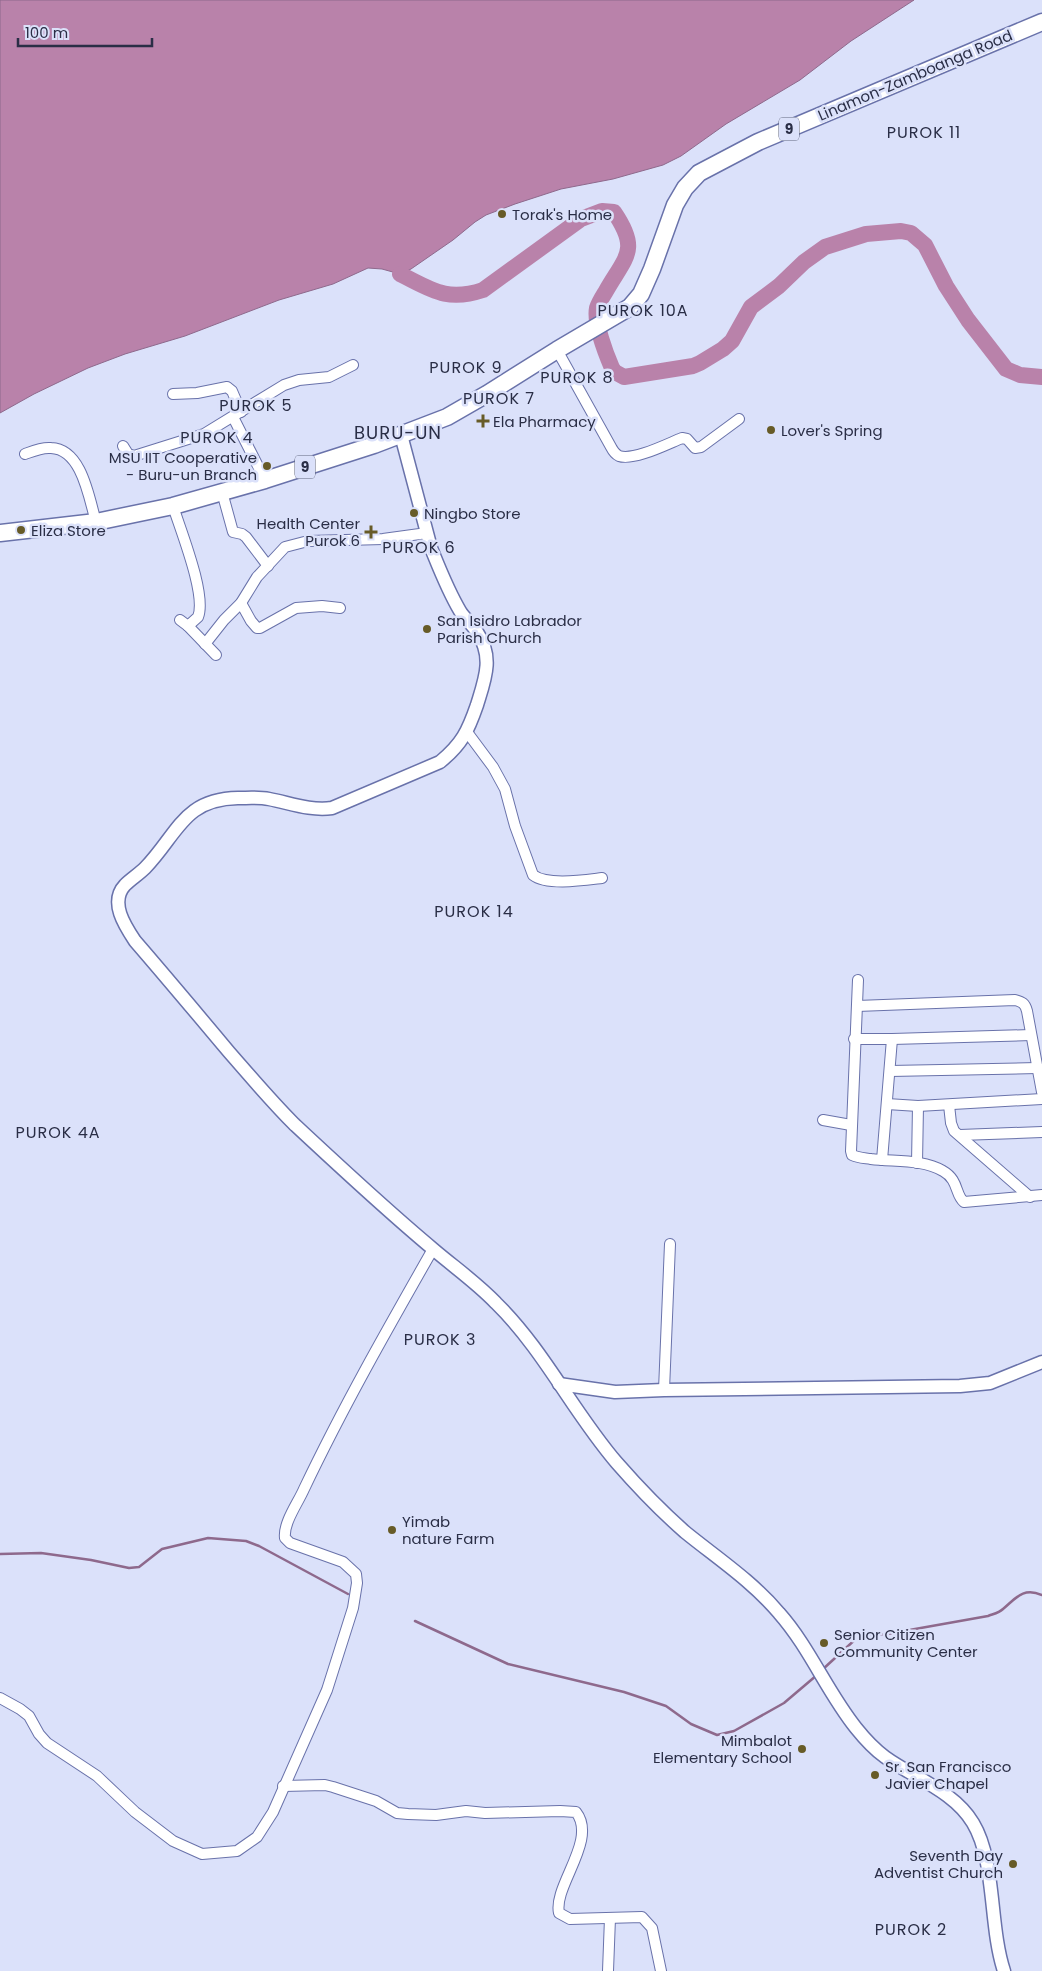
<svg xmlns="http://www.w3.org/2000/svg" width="1042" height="1971" font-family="Poppins,sans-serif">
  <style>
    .water { fill: #b982aa; stroke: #8e698c }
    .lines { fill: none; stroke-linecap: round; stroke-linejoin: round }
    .stream { stroke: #8e698c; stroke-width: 2.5 }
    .river { stroke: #b982aa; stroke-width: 16 }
    .minor-casing { stroke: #6972aa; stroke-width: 12 }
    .tertiary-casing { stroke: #6972aa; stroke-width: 15 }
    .trunk-casing { stroke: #6972aa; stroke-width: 19 }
    .minor { stroke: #fff; stroke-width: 10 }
    .tertiary { stroke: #fff; stroke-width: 12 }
    .trunk { stroke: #fff; stroke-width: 16 }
    .poi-dot { fill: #675b27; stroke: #dbe1fa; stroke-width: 2 }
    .labels { text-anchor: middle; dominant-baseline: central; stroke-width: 5; stroke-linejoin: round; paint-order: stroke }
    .shield { fill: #dbe1fa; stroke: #5f647c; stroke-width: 1 }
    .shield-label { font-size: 14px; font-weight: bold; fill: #2a2e46 }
    .street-label { font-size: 15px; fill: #2a2e46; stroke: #dbe1fa }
    .poi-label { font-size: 15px; fill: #2a2e46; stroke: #dbe1fa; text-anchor: start }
    .neighbourhood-label { font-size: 16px; letter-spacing: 1px; fill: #2a2e46; stroke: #dbe1fa }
    .quarter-label { font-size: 18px; letter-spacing: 1px; fill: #2a2e46; stroke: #dbe1fa }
  </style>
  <rect width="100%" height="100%" fill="#dbe1fa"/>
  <polygon class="water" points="0,0 914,0 851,41 800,80 726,124 681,156 663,165 613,179 561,189 515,204 486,215 475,222 453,240 411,269 400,274 382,269 368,268 333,284 279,300 185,336 125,354 88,368 34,394 0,413"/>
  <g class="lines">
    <g class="stream">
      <polyline points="0,1554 41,1553 91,1560 129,1568 139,1567 162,1549 208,1538 246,1541 259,1546 348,1594"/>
      <polyline points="415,1621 508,1664 624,1692 666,1706 691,1724 717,1735 734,1731 784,1703 817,1675"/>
      <path d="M 822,1670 L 859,1636 L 887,1634 L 988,1616 C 993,1614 999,1613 1003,1609 C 1016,1598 1023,1587 1042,1595"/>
    </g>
    <path class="river" d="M 400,274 C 432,290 447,302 483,290 L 581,219 L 602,211 L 614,212 C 640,250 626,256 606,291 C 603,296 599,302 597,308 C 594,323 606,354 612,368 L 615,372 L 624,377 L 693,366 L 700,363 L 723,349 L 732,341 L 751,307 L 779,286 L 804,262 L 825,247 L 866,234 L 901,231 L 911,233 L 925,245 L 946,286 L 968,320 L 1006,369 L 1020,375 L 1042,377"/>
    <defs>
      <g id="minor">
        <path d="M 557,350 L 611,447 C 613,451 615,454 619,456 C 634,461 667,444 682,438 L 687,439 L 695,448 L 701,447 L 739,419"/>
        <polyline points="173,394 197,393 227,387 232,391 241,412"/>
        <polyline points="233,417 265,480"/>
        <polyline points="123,446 128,454 134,456 204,434 284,385 299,380 329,377 353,365"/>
        <path d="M 25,454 C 33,451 42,447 51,448 C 82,449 89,498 96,522"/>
        <polyline points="222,492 233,532 242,534 246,537 268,566"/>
        <path d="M 173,506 C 180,529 207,595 198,617 L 188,626 L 180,620"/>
        <polyline points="241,603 251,621 257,628 260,628 296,608 322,606 340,608"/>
        <polyline points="188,626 216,655"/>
        <polyline points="205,644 224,620 241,603 257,577 285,547 308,541 383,539 427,533"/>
        <path d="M 467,732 L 493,767 L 505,789 L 515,826 L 533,875 C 547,886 585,880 602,878"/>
        <path d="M 858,980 L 851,1151 L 852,1155 C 858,1158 865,1158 871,1159 C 894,1162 923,1159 943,1171 C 959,1180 955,1195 964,1202 L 1042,1195"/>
        <path d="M 857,1006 L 1015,1000 C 1022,1002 1025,1003 1027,1011 L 1042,1092"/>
        <polyline points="854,1039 892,1039 1031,1035"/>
        <polyline points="890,1071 1037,1068"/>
        <polyline points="887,1104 918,1106 1042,1099"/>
        <polyline points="949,1105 951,1123 954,1131 1030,1197"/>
        <polyline points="823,1120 851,1125"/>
        <polyline points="960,1135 1042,1132"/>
        <polyline points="882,1160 892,1039"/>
        <polyline points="917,1163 918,1106"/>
        <polyline points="664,1390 670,1244"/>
        <path d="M 0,1698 L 20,1709 L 29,1716 L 39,1734 L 47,1743 L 97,1776 L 135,1812 L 173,1841 L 202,1854 L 237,1851 L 257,1837 L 273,1812 L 327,1690 L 353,1608 L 357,1583 L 356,1574 L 343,1562 L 290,1543 L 285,1538 C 283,1523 298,1503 304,1489 C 343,1407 388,1328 433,1249"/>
        <path d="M 283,1786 L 325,1785 L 333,1787 L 376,1801 L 397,1813 L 408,1814 L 436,1815 L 466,1811 L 485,1813 L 560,1811 L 576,1812 C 598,1840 553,1886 559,1913 L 570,1919 L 642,1917 L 652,1928 L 661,1971"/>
        <polyline points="608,1971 610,1918"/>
      </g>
      <g id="tertiary">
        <path d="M 401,435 L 431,548 C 440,570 448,591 460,611 C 465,619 472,624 477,632 C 494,657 485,679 477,705 C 468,731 462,744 440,762 L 332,808 C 310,811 290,803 269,799 C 259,797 248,798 238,798 C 183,799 178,834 145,868 C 139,874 131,879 125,885 C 109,902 125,926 135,941 C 167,978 198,1015 229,1052 C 250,1076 271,1101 294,1124 C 339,1166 385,1209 433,1249 C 454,1267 477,1283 496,1303 C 544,1350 573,1412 617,1463 C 638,1487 661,1511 685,1532 C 717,1558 752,1581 779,1613 C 810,1648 827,1692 856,1728 C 864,1738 874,1749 885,1757 C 914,1778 954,1791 973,1823 C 996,1861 989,1926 1004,1971"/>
        <polyline points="559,1384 615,1392 664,1390 960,1386 990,1383 1042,1362"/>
      </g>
      <polyline id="trunk" points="0,533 96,522 173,506 265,480 374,445 447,417 487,394 557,350 630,307 641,294 652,269 675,205 685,188 699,173 758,142 1042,22"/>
    </defs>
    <use href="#minor" class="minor-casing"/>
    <use href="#tertiary" class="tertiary-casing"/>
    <use href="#trunk" class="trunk-casing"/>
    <use href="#minor" class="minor"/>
    <use href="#tertiary" class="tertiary"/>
    <use href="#trunk" class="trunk"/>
  </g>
  <g class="poi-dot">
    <circle cx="502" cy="214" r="5"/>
    <path d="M480.5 413.5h5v5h5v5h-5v5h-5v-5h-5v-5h5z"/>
    <circle cx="771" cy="430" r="5"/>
    <circle cx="267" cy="466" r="5"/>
    <circle cx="414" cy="513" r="5"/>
    <circle cx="21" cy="530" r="5"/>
    <path d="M368.5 524.5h5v5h5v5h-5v5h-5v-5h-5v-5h5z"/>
    <circle cx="427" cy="629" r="5"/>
    <circle cx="392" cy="1530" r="5"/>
    <circle cx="824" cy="1643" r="5"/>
    <circle cx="802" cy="1749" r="5"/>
    <circle cx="875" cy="1775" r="5"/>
    <circle cx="1013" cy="1864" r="5"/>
  </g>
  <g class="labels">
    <g class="shield">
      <rect x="779" y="117.5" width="20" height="23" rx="4"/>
      <rect x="295" y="455.5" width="20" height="23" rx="4"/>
    </g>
    <g class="shield-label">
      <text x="789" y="129">9</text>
      <text x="305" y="467">9</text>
    </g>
    <g class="street-label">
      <text transform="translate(915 75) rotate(-23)">Linamon-Zamboanga Road</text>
    </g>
    <g class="poi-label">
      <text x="512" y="214">Torak's Home</text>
      <text x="493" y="421">Ela Pharmacy</text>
      <text x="781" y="430">Lover's Spring</text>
      <text x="257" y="457" text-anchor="end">MSU IIT Cooperative<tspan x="257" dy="17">- Buru-un Branch</tspan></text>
      <text x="424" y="513">Ningbo Store</text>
      <text x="360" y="523" text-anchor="end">Health Center<tspan x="360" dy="17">Purok 6</tspan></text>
      <text x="31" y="530">Eliza Store</text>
      <text x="437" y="620">San Isidro Labrador<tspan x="437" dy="17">Parish Church</tspan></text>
      <text x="402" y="1521">Yimab<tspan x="402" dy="17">nature Farm</tspan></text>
      <text x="834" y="1634">Senior Citizen<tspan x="834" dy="17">Community Center</tspan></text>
      <text x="792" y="1740" text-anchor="end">Mimbalot<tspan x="792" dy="17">Elementary School</tspan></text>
      <text x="885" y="1766">Sr. San Francisco<tspan x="885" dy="17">Javier Chapel</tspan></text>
      <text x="1003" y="1855" text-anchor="end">Seventh Day<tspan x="1003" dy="17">Adventist Church</tspan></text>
    </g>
    <g class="neighbourhood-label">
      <text x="924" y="132">PUROK 11</text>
      <text x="643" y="310">PUROK 10A</text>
      <text x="466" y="367">PUROK 9</text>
      <text x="577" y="377">PUROK 8</text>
      <text x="499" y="398">PUROK 7</text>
      <text x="256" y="405">PUROK 5</text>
      <text x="217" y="437">PUROK 4</text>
      <text x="419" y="547">PUROK 6</text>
      <text x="474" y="911">PUROK 14</text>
      <text x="58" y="1132">PUROK 4A</text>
      <text x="440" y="1339">PUROK 3</text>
      <text x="911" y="1929">PUROK 2</text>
    </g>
    <g class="quarter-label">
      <text x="398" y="432">BURU-UN</text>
    </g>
  </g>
  <path d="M18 38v8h134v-8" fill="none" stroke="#2a2e46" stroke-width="2.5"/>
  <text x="25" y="38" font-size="15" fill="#2a2e46" stroke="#dbe1fa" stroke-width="4" paint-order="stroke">100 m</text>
</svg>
